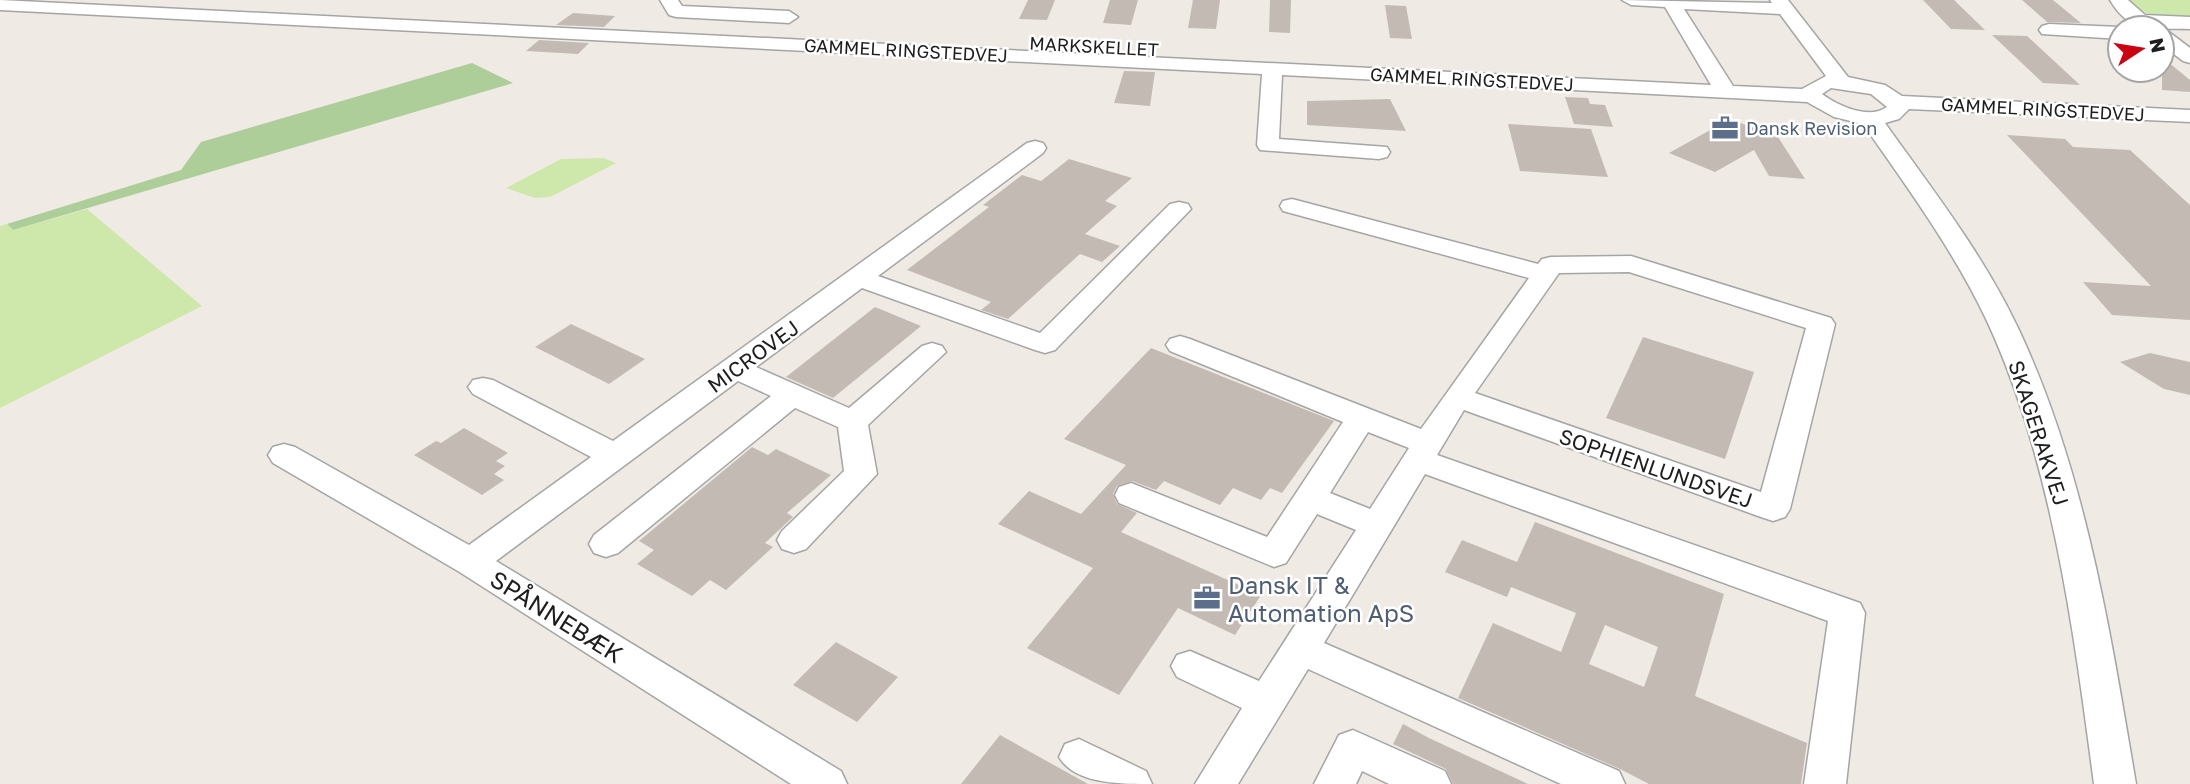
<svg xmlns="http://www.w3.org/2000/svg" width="2190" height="784" font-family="'Golos Text',sans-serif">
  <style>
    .grass { fill: #cee8ab }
    .forest { fill: #adce99 }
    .building { fill: #c3bab4; fill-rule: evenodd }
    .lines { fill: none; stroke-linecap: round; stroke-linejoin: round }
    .minor-casing { stroke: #a5a5a5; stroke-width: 3 }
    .minor { fill: #fff; fill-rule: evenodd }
    .labels { text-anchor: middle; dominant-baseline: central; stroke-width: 5; stroke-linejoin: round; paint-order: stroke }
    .far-street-label { font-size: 18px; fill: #1e1e1e; stroke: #fff }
    .far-service-label { font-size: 18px; fill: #4e5e75; stroke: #fff; text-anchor: start }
    .street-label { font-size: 21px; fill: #1e1e1e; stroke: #fff }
    .near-service-label { font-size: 24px; fill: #4e5e75; stroke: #fff; text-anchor: start }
    .near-street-label { font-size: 24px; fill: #1e1e1e; stroke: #fff }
  </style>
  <rect width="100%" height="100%" fill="#efebe4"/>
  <g class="grass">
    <path d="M 2128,0 L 2190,0 L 2190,19 C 2163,17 2148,20 2128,0 Z"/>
    <polygon points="603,158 616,163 550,197 535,198 506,188 561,159"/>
    <polygon points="87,209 202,306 0,408 0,226 7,224 13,230"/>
  </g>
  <polygon class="forest" points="472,63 513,83 13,230 7,224 181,170 201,142"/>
  <g class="building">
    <polygon points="1028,0 1055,0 1047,20 1019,19"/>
    <polygon points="1110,0 1138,0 1131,25 1103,23"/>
    <polygon points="1193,0 1220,0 1216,29 1188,28"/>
    <polygon points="1270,0 1291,0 1290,33 1269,32"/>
    <polygon points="1923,0 1954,0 1985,30 1951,29"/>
    <polygon points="2022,0 2053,0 2081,23 2047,22"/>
    <polygon points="1385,5 1406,6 1412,39 1390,38"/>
    <polygon points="573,13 615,16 604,27 556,25"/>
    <polygon points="1992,35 2027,36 2080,85 2043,83"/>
    <polygon points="539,40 589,43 578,54 526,51"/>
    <polygon points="2162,57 2190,80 2190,92 2162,90"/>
    <polygon points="1124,71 1155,72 1150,106 1114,103"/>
    <polygon points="1565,97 1588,98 1590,104 1605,105 1613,127 1574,124"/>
    <polygon points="1390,99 1406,131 1307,125 1307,101"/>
    <polygon points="1730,119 1778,137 1805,179 1769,176 1754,150 1715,172 1669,153"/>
    <polygon points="1508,124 1591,129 1608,177 1520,171"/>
    <polygon points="2007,135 2065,139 2073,147 2130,150 2190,205 2190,320 2112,315 2083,282 2151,286"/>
    <polygon points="1069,159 1132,178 1105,201 1117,206 1085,234 1120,246 1102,262 1080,254 1008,319 981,310 991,302 907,270 989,207 983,205 1022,175 1041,181"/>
    <polygon points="875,307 921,326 833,398 786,377"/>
    <polygon points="571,324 645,359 609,384 535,347"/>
    <polygon points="1643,337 1754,372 1725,459 1606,418"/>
    <polygon points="1151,348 1334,421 1282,493 1270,488 1261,500 1233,488 1220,505 1164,481 1156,490 1132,481 1117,486 1113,494 1117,504 1137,513 1121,532 1261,595 1235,635 1178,608 1119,695 1027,648 1093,568 998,524 1029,491 1081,514 1126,465 1064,439"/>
    <polygon points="2150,353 2190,362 2190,395 2164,389 2120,362"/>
    <polygon points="464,428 508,453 496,461 505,466 494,474 504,480 482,495 414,455 436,441 441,443"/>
    <polygon points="752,447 768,455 776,449 831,475 787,513 793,517 765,543 773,547 726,590 710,580 692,596 637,564 654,550 639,541"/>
    <path d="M 1535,522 L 1724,594 L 1695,696 L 1807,743 L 1801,784 L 1649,784 L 1620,769 L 1458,698 L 1493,623 L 1561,652 L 1576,613 L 1511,587 L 1507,597 L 1445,572 L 1462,540 L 1517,562 ZM 1605,625 L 1658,647 L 1644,687 L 1589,664 Z"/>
    <polygon points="836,642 898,677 857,722 793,685"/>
    <polygon points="1403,724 1429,738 1528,784 1453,784 1446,769 1393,744"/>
    <polygon points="1000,735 1088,784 961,784"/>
  </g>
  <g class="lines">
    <defs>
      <g id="minor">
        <path d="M 0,0 L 1711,85 L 1665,7 L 1631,5 L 1622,0 L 1772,3 L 1770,0 L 1788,0 L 1848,77 L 1885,85 L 1902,96 L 2190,110 L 2190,122 L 1909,109 L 1899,119 L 1885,123 C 1932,189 1983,254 2018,328 C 2085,470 2110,630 2136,784 L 2094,784 C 2074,632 2052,461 1987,321 C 1954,251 1907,187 1863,124 L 1834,117 L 1807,102 L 1282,75 L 1279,139 L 1387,147 L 1390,152 L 1387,157 L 1379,159 L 1260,150 L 1257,145 L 1262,74 L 0,10 ZM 1684,9 L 1780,14 L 1826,76 L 1802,89 L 1733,86 ZM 1831,88 L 1871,94 L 1887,107 C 1869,120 1838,106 1822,94 Z"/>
        <polygon points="660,0 678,0 682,6 789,11 798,17 789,23 676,17 669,15"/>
        <path d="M 2110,0 L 2128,0 L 2145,15 L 2190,17 L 2190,29 C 2154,27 2132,37 2110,0 Z"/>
        <polygon points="2049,24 2120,27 2123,28 2120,28 2120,39 2042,34 2039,30 2042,26"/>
        <polygon points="2162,30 2169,32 2190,48 2190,63 2183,61 2162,45"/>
        <polygon points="1035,141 1043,143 1046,148 1043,153 878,276 1040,333 1170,204 1179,202 1188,204 1191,209 1055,350 1045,353 1035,350 862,288 756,367 849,408 922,346 932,343 942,346 946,352 868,425 877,474 806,549 794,553 782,549 777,540 782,531 844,471 838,427 795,408 618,553 606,557 594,553 589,544 594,535 771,396 738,381 496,561 841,771 847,784 791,784 458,571 273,463 268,455 273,447 284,444 295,447 469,545 591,457 473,394 468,387 473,380 483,378 493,380 613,441 1027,143"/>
        <path d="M 1292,199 L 1538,264 L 1542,259 L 1551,257 L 1631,256 L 1831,318 L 1835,324 L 1790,509 L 1785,517 L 1773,521 L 1761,517 L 1464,410 L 1437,455 L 1860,603 L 1865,613 L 1846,784 L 1804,784 L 1828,621 L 1425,474 L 1324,643 L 1619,771 L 1625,784 L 1561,784 L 1308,669 L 1238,784 L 1195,784 L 1242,708 L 1177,677 L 1171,666 L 1177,655 L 1190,651 L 1259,681 L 1356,530 L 1317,514 L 1286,563 L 1274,567 L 1119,503 L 1115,495 L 1119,487 L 1131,483 L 1267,537 L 1343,422 L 1170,351 L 1166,345 L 1170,339 L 1180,336 L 1190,339 L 1421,429 L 1529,278 L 1283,211 L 1280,206 L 1283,201 ZM 1629,272 L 1806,328 L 1761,492 L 1475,393 L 1559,273 ZM 1368,432 L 1409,448 L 1370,509 L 1330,493 Z"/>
        <polygon points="1353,730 1445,771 1451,784 1389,784 1362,771 1356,784 1314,784 1339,735"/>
        <path d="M 1079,739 L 1146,771 L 1152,784 C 1119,784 1075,784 1059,757 L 1065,744 Z"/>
      </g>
    </defs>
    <use href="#minor" class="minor-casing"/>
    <use href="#minor" class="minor"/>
  </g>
  <defs>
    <symbol id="office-bare" viewBox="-9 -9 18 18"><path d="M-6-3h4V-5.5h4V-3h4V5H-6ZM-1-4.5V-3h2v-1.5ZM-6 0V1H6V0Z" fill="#5c6f8a" stroke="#fff" stroke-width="2.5" paint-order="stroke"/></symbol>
  </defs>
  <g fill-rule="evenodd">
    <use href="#office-bare" x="1706" y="109" width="38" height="38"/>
    <use href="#office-bare" x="1188" y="579" width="38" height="38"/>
  </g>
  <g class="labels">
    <g class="far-street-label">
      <text transform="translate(1094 46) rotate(3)">MARKSKELLET</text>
      <text transform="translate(906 50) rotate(3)">GAMMEL RINGSTEDVEJ</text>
      <text transform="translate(1472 79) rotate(3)">GAMMEL RINGSTEDVEJ</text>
      <text transform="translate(2043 109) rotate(3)">GAMMEL RINGSTEDVEJ</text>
    </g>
    <g class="far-service-label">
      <text x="1746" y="128">Dansk Revision</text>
    </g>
    <g class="street-label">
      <text transform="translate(753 356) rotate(-36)">MICROVEJ</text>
      <text transform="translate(2039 433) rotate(72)">SKAGERAKVEJ</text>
      <text transform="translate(1656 468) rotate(19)">SOPHIENLUNDSVEJ</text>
    </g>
    <g class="near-service-label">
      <text x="1228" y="584">Dansk IT &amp;<tspan x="1228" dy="28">Automation ApS</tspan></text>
    </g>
    <g class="near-street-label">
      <text transform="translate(557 616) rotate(32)">SPÅNNEBÆK</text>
    </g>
  </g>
  <g transform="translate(2141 49) rotate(78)"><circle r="33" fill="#ffffff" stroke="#a5a5a5" stroke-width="2"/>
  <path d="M0-5L12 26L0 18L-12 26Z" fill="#c90312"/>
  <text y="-10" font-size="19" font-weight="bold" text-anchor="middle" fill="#1e1e1e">N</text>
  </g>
</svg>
